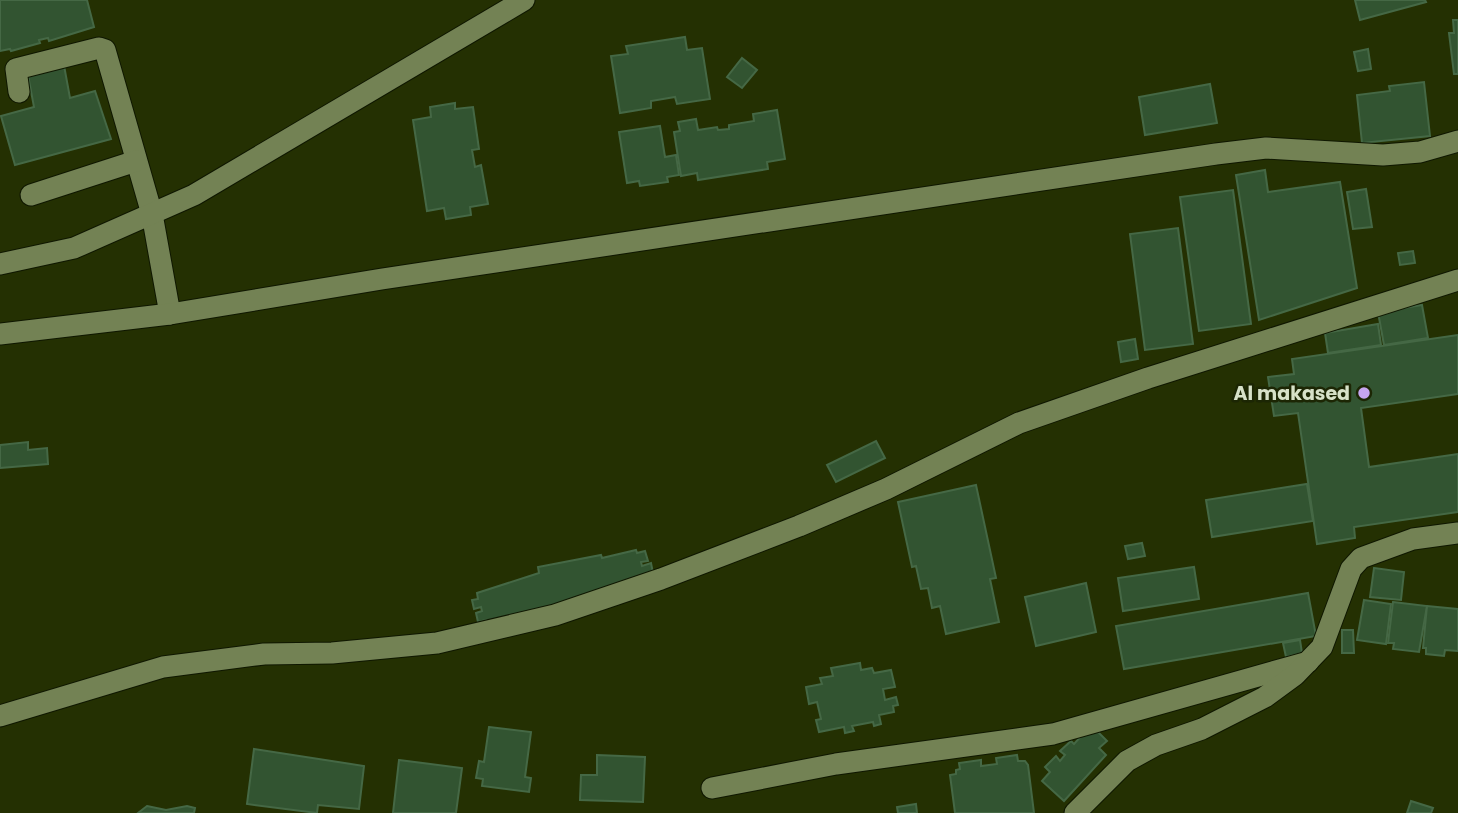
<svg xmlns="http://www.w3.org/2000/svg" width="1458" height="813" font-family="Poppins,sans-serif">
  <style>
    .building { fill: #325431; stroke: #456845; stroke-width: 2 }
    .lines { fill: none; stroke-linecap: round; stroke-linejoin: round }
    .minor-casing { stroke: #0f1700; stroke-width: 23 }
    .minor { stroke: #738254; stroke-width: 21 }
    .poi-dot { fill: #c6a6f0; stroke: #1c2604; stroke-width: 2.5 }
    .labels { text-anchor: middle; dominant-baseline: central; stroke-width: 5; stroke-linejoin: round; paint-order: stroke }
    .poi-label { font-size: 19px; font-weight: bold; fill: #d7e1c8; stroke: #1c2604; text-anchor: end }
  </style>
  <rect width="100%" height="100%" fill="#243002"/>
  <g class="building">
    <polygon points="0,0 87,0 94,27 49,41 48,38 39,40 40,43 11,51 10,49 0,51"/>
    <polygon points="1355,0 1425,0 1426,2 1360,20"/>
    <polygon points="1453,20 1458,20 1458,74 1454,74 1449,33 1454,33"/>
    <polygon points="685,37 687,50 702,48 710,99 677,104 675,97 651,101 651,108 620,113 611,56 628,54 626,46"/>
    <polygon points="1368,49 1371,69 1358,71 1354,52"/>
    <polygon points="742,58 757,70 742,88 727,77"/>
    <polygon points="63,60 70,98 95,91 111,139 15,165 1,116 34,107 27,70"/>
    <polygon points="1424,82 1430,136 1362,143 1357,95 1390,91 1389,86"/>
    <polygon points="1210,84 1217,123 1145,135 1139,97"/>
    <polygon points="455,103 455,109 473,107 479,149 472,150 475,167 481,165 488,204 470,207 471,215 446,219 444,208 427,211 413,120 431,117 430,107"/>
    <polygon points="777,110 785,159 767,162 768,169 698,180 697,173 681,176 674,132 680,131 678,122 696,119 698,130 717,127 718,130 729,129 729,125 754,121 753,114"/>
    <polygon points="660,126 665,157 676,155 679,175 667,177 668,182 640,186 639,181 627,183 619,132"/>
    <polygon points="1265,170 1268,192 1340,182 1357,288 1259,320 1236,175"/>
    <polygon points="1366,189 1372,227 1353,229 1347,192"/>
    <polygon points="1233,190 1251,324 1199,331 1180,197"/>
    <polygon points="1178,228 1193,344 1145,350 1130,234"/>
    <polygon points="1413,251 1415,263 1400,265 1398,253"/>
    <polygon points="1422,305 1428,338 1384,345 1378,312"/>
    <polygon points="1378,324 1381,345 1328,353 1325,333"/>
    <polygon points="1458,335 1458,394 1361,408 1369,467 1458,454 1458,512 1354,527 1355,538 1317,544 1298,413 1274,416 1268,377 1294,374 1292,359"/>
    <polygon points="1135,339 1138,359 1121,362 1118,342"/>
    <polygon points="876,441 885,458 836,482 827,465"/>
    <polygon points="28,442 28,450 47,448 48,464 0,468 0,445"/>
    <polygon points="1307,484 1313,521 1212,537 1206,500"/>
    <polygon points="976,485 996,578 990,579 999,622 946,634 940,606 932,608 928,588 921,589 916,566 912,567 898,502"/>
    <polygon points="1142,543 1145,556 1128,559 1125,546"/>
    <polygon points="636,550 637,553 645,551 648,561 641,562 642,566 651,563 653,573 647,580 487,623 486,620 478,622 476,613 482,611 481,607 474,609 472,600 478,599 477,593 539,573 538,567 601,555 602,558"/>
    <polygon points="1194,567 1199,599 1123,611 1118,578"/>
    <polygon points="1374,568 1404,572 1401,600 1370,597"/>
    <polygon points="1086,583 1096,632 1036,646 1025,597"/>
    <polygon points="1308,593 1316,636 1124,669 1116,626"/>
    <polygon points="1364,600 1391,604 1386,644 1357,640"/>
    <polygon points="1393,602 1427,606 1419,652 1393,649 1394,643 1388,643"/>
    <polygon points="1427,606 1458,609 1458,651 1445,650 1444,656 1426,654 1426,648 1423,648"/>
    <polygon points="1342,630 1353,630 1354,653 1342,653"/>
    <polygon points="1300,640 1302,653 1286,657 1283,643"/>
    <polygon points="860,663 861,670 872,668 874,673 891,670 895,687 883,689 885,700 896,697 898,705 893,706 894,712 879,715 881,724 874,726 873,722 852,726 854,731 845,733 844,727 819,732 816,720 821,719 817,702 809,704 806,687 822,684 820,678 833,676 831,668"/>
    <polygon points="489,727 531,732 525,777 531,778 529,792 482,786 483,779 476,778 479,761 484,762"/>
    <polygon points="1098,732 1107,741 1099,748 1106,755 1064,801 1042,781 1050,772 1045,767 1056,756 1060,761 1065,755 1060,751 1071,741 1074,744 1083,734"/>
    <polygon points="254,749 364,766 359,809 318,805 317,813 247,804"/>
    <polygon points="597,755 645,757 643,802 580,800 581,775 597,775"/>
    <polygon points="1017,755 1018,761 1025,761 1028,765 1034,813 955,813 950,775 956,774 956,770 960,769 959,763 981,760 981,766 997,764 996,758"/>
    <polygon points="399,760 462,768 456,813 393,813"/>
    <polygon points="1411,801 1433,808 1431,813 1407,813"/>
    <polygon points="916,804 917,813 898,813 897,807"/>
    <polygon points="147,806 166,810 187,806 195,808 194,813 138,813"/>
  </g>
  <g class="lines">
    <defs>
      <g id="minor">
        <polyline points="19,92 16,69 99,48 105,50 152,214 170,314"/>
        <polyline points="31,195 136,161"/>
        <polyline points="0,264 74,248 194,195 524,0"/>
        <polyline points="0,334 170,314 382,279 1216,154 1266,148 1383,155 1420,152 1458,141"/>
        <polyline points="0,716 163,667 264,654 332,653 437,643 555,615 661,579 799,526 886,489 1019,423 1148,378 1458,280"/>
        <polyline points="712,788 836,764 1053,734 1308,662"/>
        <polyline points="1075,813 1127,761 1156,745 1202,729 1265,697 1295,675 1322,647 1351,569 1361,558 1413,539 1458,533"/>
      </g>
    </defs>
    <use href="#minor" class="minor-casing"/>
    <use href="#minor" class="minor"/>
  </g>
  <circle class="poi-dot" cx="1364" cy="393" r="7"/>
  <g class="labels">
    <g class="poi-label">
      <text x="1350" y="393">Al makased</text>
    </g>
  </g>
</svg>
